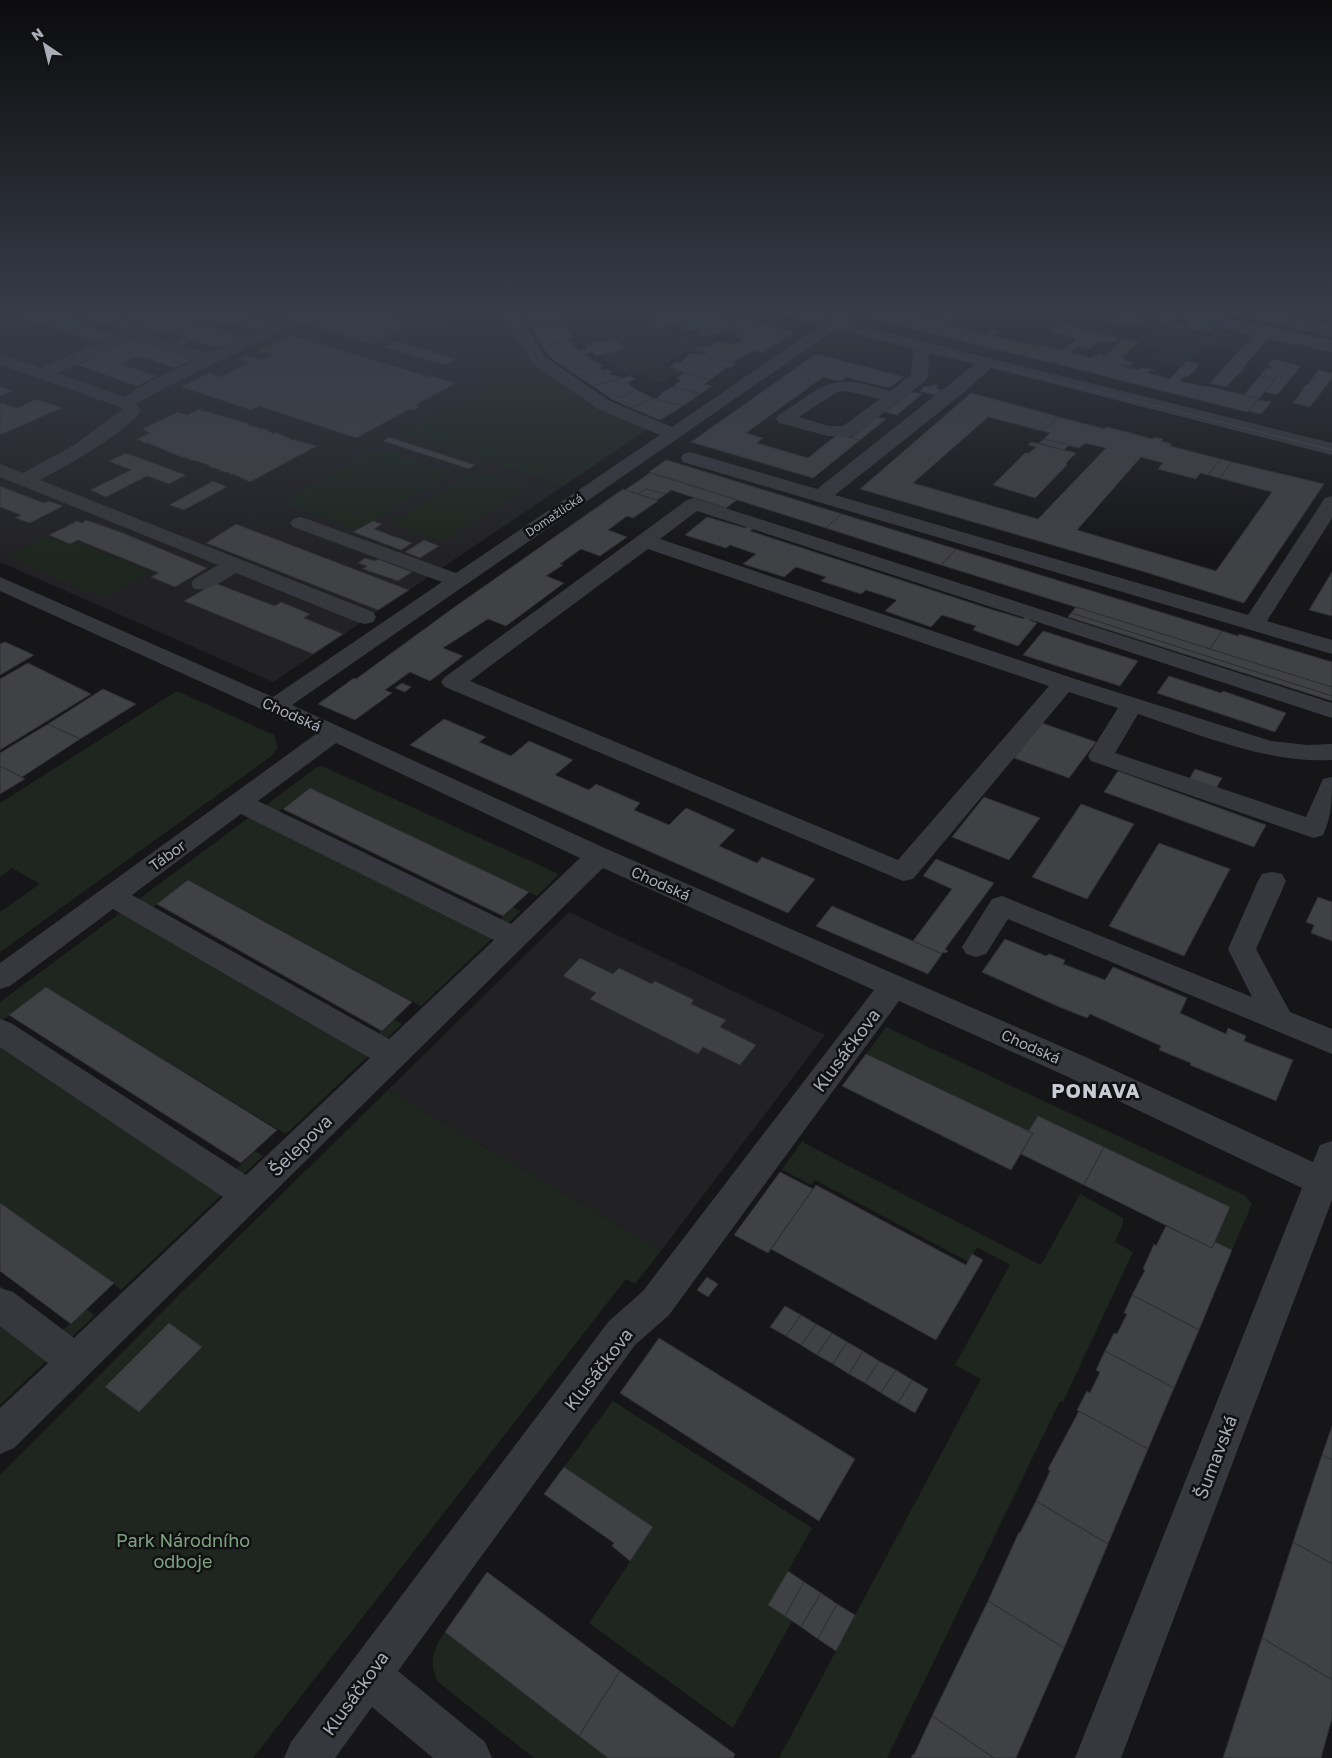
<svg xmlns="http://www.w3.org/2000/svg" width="1332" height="1758" font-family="'Golos Text',sans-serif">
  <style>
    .built { fill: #222225 }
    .green { fill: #1e261f }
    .building { fill: #404145; stroke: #303034 }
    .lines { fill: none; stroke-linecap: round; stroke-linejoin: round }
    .minor { fill: #37383d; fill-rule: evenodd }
    .tram { stroke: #4a4c52; stroke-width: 1 }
    .labels { text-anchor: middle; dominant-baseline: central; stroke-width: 5; stroke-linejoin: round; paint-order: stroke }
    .far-street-label { font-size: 12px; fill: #a8adb8; stroke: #111113 }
    .street-label { font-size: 15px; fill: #a8adb8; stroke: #111113 }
    .near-street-label { font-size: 18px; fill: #a8adb8; stroke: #111113 }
    .near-park-label { font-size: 18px; fill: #7fa381; stroke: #111113 }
    .district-label { font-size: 20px; font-weight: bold; letter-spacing: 1px; fill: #c9ccd4; stroke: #111113 }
  </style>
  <rect width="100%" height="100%" fill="#161618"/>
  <g class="built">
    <polygon points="0,311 456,311 453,324 454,345 484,388 403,433 562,487 273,682 0,562"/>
    <polygon points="1276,311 1332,311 1332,323"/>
    <polygon points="569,912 825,1035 661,1251 388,1090"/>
  </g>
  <g class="green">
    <polygon points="456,311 501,311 533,360 648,429 562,487 402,433 484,388 454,345 453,324"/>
    <polygon points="566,311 593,311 596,312 593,314 604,317 607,315 610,316 608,318 610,319 614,317 704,341 661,366 680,372 660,383 649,380 647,372 631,376 607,361 588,345"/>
    <polygon points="1075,311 1123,311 1117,317 1110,316 1095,332 1061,324"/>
    <polygon points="1161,325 1209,338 1216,330 1251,337 1239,351 1205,344 1181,367 1150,359 1160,350 1142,345"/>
    <polygon points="378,448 452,473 357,530 282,502"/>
    <polygon points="477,470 527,487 442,542 390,523"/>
    <polygon points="47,536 70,545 77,542 150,572 103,598 7,556"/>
    <polygon points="177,691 274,735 278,747 273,755 0,952 0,912 40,884 12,868 0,877 0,803"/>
    <polygon points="322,766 559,874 537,896 310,788 278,812 498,921 513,907 521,911 421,1006 189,880 152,908 377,1035 394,1020 402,1024 286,1134 46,987 3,1020 235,1170 255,1151 263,1156 121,1290 113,1283 0,1203 0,1002 317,767"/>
    <polygon points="886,1027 1246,1196 1252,1204 1232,1250 1215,1242 1230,1207 1038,1116 1028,1132 866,1054"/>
    <polygon points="388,1090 661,1251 635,1284 626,1279 253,1758 0,1758 0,1475 180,1294"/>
    <polygon points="803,1140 804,1143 1041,1265 1080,1194 1123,1218 1123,1224 1115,1242 1133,1252 1063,1402 1060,1401 887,1758 779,1758 981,1379 955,1365 1010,1265 977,1247 969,1262 815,1180 811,1185 783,1170 780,1172"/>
    <polygon points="0,1286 61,1332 86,1309 95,1315 0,1405"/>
    <polygon points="613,1401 812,1528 769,1605 792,1621 733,1728 589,1623 653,1527 564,1467"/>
    <path d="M 445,1632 L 608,1758 L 534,1758 L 438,1682 C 428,1663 433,1649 445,1632 Z"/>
  </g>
  <g class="building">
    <polygon points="11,311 49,311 89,324 68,332 8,312"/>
    <polygon points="104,311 161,311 166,313 141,323"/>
    <polygon points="370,311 369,312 412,324 372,344 269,313 273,311"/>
    <polygon points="390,311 416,311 407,316"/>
    <polygon points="520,311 555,311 562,320 557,321 559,323 530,327"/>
    <polygon points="611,311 637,311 632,311 623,316"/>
    <polygon points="637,311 695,311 699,312 679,324 675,323 661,329 653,328 622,319 647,326 660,317 651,315 644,319 629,319 638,314 634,312"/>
    <polygon points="877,311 911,311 907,314 939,321 925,332 869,318"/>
    <polygon points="953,311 960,312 944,324 985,334 974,344 925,332"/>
    <polygon points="1123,311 1143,311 1141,313 1144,314 1139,318 1136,318 1133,320 1117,317"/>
    <polygon points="1147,311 1196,311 1188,320 1177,318 1174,321 1185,325 1181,330 1155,324 1158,323 1163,316 1168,316"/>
    <polygon points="1196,311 1200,311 1227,317 1218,327 1215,326 1210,332 1188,327 1192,321 1188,320"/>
    <polygon points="1307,311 1332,311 1332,312 1329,316"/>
    <polygon points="699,312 714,315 737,322 719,334 715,333 709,336 697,335 701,331 692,329 685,332 679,330 682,329 679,328 684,324 680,324"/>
    <polygon points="1111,316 1133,320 1142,322 1136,327 1106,321"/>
    <polygon points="1227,317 1253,323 1261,325 1252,335 1218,327"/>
    <polygon points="182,318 220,329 243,337 218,348 194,340 179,347 170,345 186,338 165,331 158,334 150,331"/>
    <polygon points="743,318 794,332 762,353 734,345 746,337 737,338 735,334 743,334 726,329"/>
    <polygon points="559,323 560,326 565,325 573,337 568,338 570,341 541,344 530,327"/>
    <polygon points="1061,324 1095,332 1057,364 1023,356 1037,344 1063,350 1076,340 1074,338 1051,332"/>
    <polygon points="87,325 116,335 98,342 70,333"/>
    <polygon points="1261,325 1296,332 1311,336 1304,345 1297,343 1296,345 1268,339 1262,346 1246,343"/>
    <polygon points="992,329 998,331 993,336 1035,346 1023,356 974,344"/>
    <polygon points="1095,332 1119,338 1114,342 1107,341 1104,344 1098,342 1090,349 1078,346"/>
    <polygon points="290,335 430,377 432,376 456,383 416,405 420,406 414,410 410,409 356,438 259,406 251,410 181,387 209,373 220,377 248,363 238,360 246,356 262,360 273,355 258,350"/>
    <polygon points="1311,336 1332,340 1332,352 1303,346"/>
    <polygon points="1124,338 1139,342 1122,358 1125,358 1123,360 1133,363 1131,365 1117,365 1139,370 1127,382 1089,372"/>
    <polygon points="133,339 195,359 175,368 138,356 120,364 157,376 137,386 77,365 96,357 93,356"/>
    <polygon points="614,339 626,349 596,356 592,352 583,354 597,363 570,371 550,357 541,344 570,341 579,351 588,349 585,345"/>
    <polygon points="396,341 456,359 444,365 384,347"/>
    <polygon points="716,342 723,342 753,350 733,363 704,355 706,353 693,350 699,346 708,348"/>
    <polygon points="1246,343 1262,346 1242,369 1244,369 1241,373 1239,373 1226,387 1210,383"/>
    <polygon points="690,353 698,355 700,354 736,364 730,368 727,367 710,380 674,370 677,369 669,367 676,362 680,363"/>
    <polygon points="1070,353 1091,358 1099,354 1106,356 1089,372 1057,364"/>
    <polygon points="816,354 904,377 889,388 846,377 840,381 823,377 746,433 763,438 757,443 808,458 838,434 860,440 813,478 691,442"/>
    <polygon points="1273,359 1289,363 1275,379 1260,376 1266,368 1271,369 1273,367 1268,365"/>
    <polygon points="1187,361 1200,364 1188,377 1185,376 1180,381 1206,387 1195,399 1159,390"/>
    <polygon points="598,363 603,366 600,368 603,370 608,369 612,372 609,374 622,378 593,386 570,371"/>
    <polygon points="1289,363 1301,366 1277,395 1265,392"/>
    <polygon points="1142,367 1157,371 1151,370 1147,373 1170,379 1159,390 1127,382"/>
    <polygon points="1319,370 1332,373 1332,378 1310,407 1293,403 1304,388 1302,388 1308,384"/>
    <polygon points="684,373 710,380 704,384 712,386 700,394 673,387 681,380 676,378"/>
    <polygon points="631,376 635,379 627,383 637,390 613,400 593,386"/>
    <polygon points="1260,376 1275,379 1259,399 1244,395"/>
    <polygon points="934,385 938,386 935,388 941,390 935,395 920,391 925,386 930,387"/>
    <polygon points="0,386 13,391 0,396"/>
    <polygon points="1206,386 1244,395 1258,399 1247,412 1195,399"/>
    <polygon points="673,387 700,394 683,406 656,399 662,394 660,394"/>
    <polygon points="637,390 653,398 631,408 613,400"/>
    <polygon points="911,392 922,394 897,415 885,412"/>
    <polygon points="971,393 1049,414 1034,429 988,417 913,483 1038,519 1106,448 1085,443 1079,448 1044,439 1050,433 1043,431 1058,417 1105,429 1107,427 1153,439 1154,437 1163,439 1161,441 1172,444 1170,446 1221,459 1208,475 1200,473 1196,479 1158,469 1163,463 1141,457 1077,530 1216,571 1272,492 1219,478 1232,462 1324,484 1244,603 1145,572 860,489"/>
    <polygon points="654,398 656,399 683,406 660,420 631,408"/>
    <polygon points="37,399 62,408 0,435 0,402 17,408"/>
    <polygon points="1258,400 1271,402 1261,414 1248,411"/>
    <polygon points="202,408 203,409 201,410 250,424 248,425 255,427 257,426 259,427 257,428 266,429 274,434 276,432 293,440 297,440 295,440 317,446 250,482 233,474 231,475 229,474 230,473 219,471 221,470 209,467 211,466 194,460 192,461 185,457 183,458 148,443 146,444 139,440 135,440 150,433 142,429 178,412 187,415"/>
    <polygon points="1049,414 1058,417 1043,431 1034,429"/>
    <polygon points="877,417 886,419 860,440 851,438"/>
    <polygon points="389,437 475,465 469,469 383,441"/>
    <polygon points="1044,439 1069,445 1064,450 1039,443"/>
    <polygon points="1031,442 1076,453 1066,463 1067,465 1035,498 993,485 1025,453 1029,453 1036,447 1028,445"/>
    <polygon points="126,453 186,475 169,484 147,476 106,497 90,490 131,470 109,461"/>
    <polygon points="1221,459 1232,462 1219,478 1208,475"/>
    <polygon points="666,460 667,460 842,514 826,528 649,472"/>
    <polygon points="650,473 651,473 737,500 726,508 671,490 666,494 646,489 638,494 625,490"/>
    <polygon points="213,481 227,487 184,510 169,505"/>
    <polygon points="0,486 44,503 49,501 63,506 30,523 15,518 21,515 0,507"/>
    <polygon points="623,489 658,501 633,518 627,516 608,530 627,537 600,556 581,549 560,564 563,565 546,576 564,583 506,626 488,619 443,648 463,656 430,681 410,672 385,690 392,693 355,720 318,704 354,678 356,679 456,606"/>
    <polygon points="646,489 666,494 657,500 638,494"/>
    <polygon points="842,514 956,549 941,565 826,528"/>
    <polygon points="707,517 745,528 749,525 755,527 750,531 990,609 1024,619 1027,614 1033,616 1029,620 1037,623 1018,646 973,630 976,626 942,615 931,627 885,611 897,600 866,590 861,594 821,581 826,577 796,567 784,577 743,564 756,554 730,545 726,548 685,535"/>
    <polygon points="86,520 123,533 207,568 175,587 151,577 159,573 78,540 70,544 49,535 77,521 82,523"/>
    <polygon points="373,521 382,524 374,529 412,543 401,550 353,532"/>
    <polygon points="236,524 409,590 378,610 206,543"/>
    <polygon points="424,540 439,546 420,558 405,552"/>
    <polygon points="956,549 1222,631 1210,649 941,565"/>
    <polygon points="365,558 375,561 378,559 412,572 398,581 363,569 367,566 358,563"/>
    <polygon points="1332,572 1332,616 1309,610"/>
    <polygon points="215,583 275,606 281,602 310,614 304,618 343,634 313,654 184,601"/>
    <polygon points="1076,607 1332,687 1332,696 1071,613"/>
    <polygon points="1071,613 1332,696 1332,701 1068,617"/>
    <polygon points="1043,631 1138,661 1120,686 1023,655"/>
    <polygon points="1222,631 1238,636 1239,634 1332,662 1332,687 1210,649"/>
    <polygon points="5,642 34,655 0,675 0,644"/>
    <polygon points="28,663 91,694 0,750 0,679"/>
    <polygon points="1169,676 1221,693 1223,691 1286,713 1275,732 1157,693"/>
    <polygon points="402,683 411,687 405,692 395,688"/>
    <polygon points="103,689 136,704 80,739 48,724"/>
    <polygon points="444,719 486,737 479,742 511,756 529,741 573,760 555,775 589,790 596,784 640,803 634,810 669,825 686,808 735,830 719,846 757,863 762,857 815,879 788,913 410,745"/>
    <polygon points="1042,723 1096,742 1069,778 1014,758"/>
    <polygon points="48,724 80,739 22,777 0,766 0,753"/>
    <polygon points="0,766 25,779 0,794"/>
    <polygon points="1195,769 1222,778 1214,792 1187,783"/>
    <polygon points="1118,771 1266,825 1254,847 1104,792"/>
    <polygon points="310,788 529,892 503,916 283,809"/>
    <polygon points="984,797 1040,818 1009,860 952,837"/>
    <polygon points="1081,804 1134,824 1087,899 1032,877"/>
    <polygon points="1159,843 1230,869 1184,956 1109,926"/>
    <polygon points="936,859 994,883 945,949 948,951 946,953 943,952 942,954 913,941 952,889 923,876"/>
    <polygon points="188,880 412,1002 382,1031 157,904"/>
    <polygon points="1318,897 1332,902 1332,941 1311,933 1314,925 1306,922"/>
    <polygon points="832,906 913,941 942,954 928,974 816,926"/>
    <polygon points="1005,939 1046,956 1049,954 1065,960 1063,964 1105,980 1113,967 1187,998 1180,1013 1226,1034 1228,1028 1246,1036 1244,1041 1293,1060 1276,1101 1190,1065 1191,1063 1159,1050 1161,1046 1090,1014 1087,1018 1057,1006 982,972"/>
    <polygon points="580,958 613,974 619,968 652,984 655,981 694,1000 691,1004 726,1020 720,1027 756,1045 740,1065 703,1047 698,1054 590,999 596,993 563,976"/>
    <polygon points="46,987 277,1130 241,1163 9,1015"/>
    <polygon points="866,1054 1033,1133 1011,1170 842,1086"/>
    <polygon points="1038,1116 1104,1147 1084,1185 1021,1154 1033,1133 1028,1132"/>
    <polygon points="1104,1147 1230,1207 1212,1248 1084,1185"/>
    <polygon points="780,1172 813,1189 768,1253 734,1235"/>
    <polygon points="816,1185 966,1265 972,1254 983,1260 936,1340 771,1249"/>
    <polygon points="0,1203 114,1283 71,1324 0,1271"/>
    <polygon points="1166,1226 1212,1248 1215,1242 1232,1250 1199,1330 1132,1295 1145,1270 1143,1269 1154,1244 1156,1246"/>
    <polygon points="707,1277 718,1284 708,1297 697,1290"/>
    <polygon points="1132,1295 1199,1330 1174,1388 1105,1351 1114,1333 1117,1334 1127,1314 1124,1313"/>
    <polygon points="785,1306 801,1315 786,1336 770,1327"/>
    <polygon points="801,1315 816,1324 801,1345 786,1336"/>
    <polygon points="169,1323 202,1347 139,1412 105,1387"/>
    <polygon points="816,1324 832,1333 817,1355 801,1345"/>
    <polygon points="832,1333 847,1342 833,1364 817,1355"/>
    <polygon points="659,1338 855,1459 819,1521 620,1393"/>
    <polygon points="847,1342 863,1351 849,1374 833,1364"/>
    <polygon points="863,1351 879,1361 865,1383 849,1374"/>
    <polygon points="1105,1351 1174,1388 1148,1449 1077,1410 1087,1391 1090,1393 1100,1372 1096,1370"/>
    <polygon points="879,1361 896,1370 881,1393 865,1383"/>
    <polygon points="896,1370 912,1380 898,1403 881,1393"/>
    <polygon points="912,1380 928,1389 915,1413 898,1403"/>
    <polygon points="1079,1411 1148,1449 1108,1544 1036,1501 1050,1471 1048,1469"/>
    <polygon points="1332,1426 1332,1460 1322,1455"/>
    <polygon points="1322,1455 1332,1460 1332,1564 1293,1542"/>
    <polygon points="564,1467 653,1527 630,1561 612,1546 614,1543 544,1494"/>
    <polygon points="1036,1501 1108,1544 1064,1648 988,1601 1019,1532 1020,1533"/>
    <polygon points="1293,1542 1332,1564 1332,1680 1262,1638"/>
    <polygon points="788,1571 804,1582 785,1616 768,1605"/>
    <polygon points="487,1572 620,1671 579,1736 445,1632"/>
    <polygon points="804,1582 821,1593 801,1627 785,1616"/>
    <polygon points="821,1593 837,1604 818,1639 801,1627"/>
    <polygon points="988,1601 1064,1648 1016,1758 994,1758 932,1716"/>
    <polygon points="837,1604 855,1615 836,1651 818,1639"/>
    <polygon points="1262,1638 1332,1680 1332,1718 1321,1758 1223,1758"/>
    <polygon points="620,1671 735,1754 733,1758 608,1758 579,1736"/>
    <polygon points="932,1716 994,1758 911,1758 913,1754 914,1755"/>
  </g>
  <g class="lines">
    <g class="minor">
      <path d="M 73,311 L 97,311 L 140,325 L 171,311 L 196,311 L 202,313 L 235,314 L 280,326 L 282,329 L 280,332 L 164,388 L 136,404 L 141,411 C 125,433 65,467 40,480 L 373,612 L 376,617 L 373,622 L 365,624 L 357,622 L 236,573 C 223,580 210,592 194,589 L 191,584 L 194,579 L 218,565 L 0,477 L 0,464 L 23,473 L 74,445 L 122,410 L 120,407 L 0,365 L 0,354 L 41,368 L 126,331 L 75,314 ZM 183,317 L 201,323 L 235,324 L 259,330 L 208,354 L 145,334 ZM 131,340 L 194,361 L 152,380 L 124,397 L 57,373 Z"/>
      <path d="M 500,311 L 516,311 L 545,357 L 610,401 L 672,427 L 821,325 L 777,314 L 775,311 L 802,311 L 832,318 L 846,311 L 866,311 L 848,323 L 1332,443 L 1332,455 L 991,368 L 962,394 L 835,495 L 1248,615 L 1325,498 L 1332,496 L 1332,518 L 1267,621 L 1332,640 L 1332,654 L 683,462 L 681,458 L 683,454 L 690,452 L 817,489 L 975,364 L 929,353 L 928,377 L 925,381 L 853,436 L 828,436 L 779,423 L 776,419 L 779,415 C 827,383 831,372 890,391 L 911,375 L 913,349 L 836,329 L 292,705 L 609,850 L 1088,1058 L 1313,1162 L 1320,1145 L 1332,1141 L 1332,1200 L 1121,1758 L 1075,1758 L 1302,1188 L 1066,1076 L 899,1001 L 669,1315 L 635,1345 L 398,1671 L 485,1742 L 492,1758 L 433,1758 L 372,1707 L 335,1758 L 284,1758 L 291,1742 L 609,1321 L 643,1291 L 874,990 L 603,868 L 14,1448 L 0,1454 L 0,1408 L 48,1363 L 0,1326 L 0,1288 L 13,1292 L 74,1338 L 223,1197 L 0,1047 L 0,1019 L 11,1023 L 246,1175 L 370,1058 L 113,909 L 10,986 L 0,989 L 0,963 L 316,734 L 0,591 L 0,577 L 273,697 L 442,582 L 293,527 L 290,523 L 293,519 L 300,517 L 307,519 L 456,573 L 660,435 L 598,409 L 533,364 ZM 846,391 L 880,399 L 843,426 L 829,426 L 799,417 L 837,392 ZM 336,743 L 580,858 L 511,924 L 258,801 ZM 241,814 L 494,940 L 389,1039 L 132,895 Z"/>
      <polygon points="1230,311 1260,311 1332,327 1332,337 1232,314"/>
      <path d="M 694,498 L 1332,703 L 1332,718 L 697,511 L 660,539 L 1072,678 L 1271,741 L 1308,745 L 1332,744 L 1332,760 C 1265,763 1201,735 1138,714 L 1115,753 L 1306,817 L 1323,779 L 1332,777 C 1332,798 1332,817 1323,835 L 1314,838 L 1305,835 L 1091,761 L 1088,756 L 1118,708 L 1069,692 L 913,879 L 903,881 L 445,687 L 441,682 L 445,677 L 687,500 ZM 648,549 L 1049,686 L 898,860 L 470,681 Z"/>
      <polygon points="1272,872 1282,874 1286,881 1256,949 1290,1012 1332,1029 1332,1054 1008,919 986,954 976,957 966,954 962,947 992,899 1002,896 1252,997 1228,949 1258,881 1262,874"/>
    </g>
    <polyline class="tram" points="776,311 1332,450"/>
  </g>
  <linearGradient id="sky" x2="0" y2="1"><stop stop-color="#0c0c0d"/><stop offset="0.56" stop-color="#363c48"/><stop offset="1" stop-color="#363c48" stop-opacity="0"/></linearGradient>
  <rect width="1332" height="557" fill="url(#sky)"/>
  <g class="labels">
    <g class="far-street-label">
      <text transform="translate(554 515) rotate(-34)">Domažlická</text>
    </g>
    <g class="street-label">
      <text transform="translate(292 714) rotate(24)">Chodská</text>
      <text transform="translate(167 855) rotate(-36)">Tábor</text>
      <text transform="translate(661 883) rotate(24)">Chodská</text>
      <text transform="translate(1031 1046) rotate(24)">Chodská</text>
    </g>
    <g class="near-street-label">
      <text transform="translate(846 1050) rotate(-53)">Klusáčkova</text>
      <text transform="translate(300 1145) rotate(-44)">Šelepova</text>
      <text transform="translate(598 1369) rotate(-52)">Klusáčkova</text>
      <text transform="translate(1215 1457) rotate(-69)">Šumavská</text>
      <text transform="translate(355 1693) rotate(-54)">Klusáčkova</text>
    </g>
    <g class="near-park-label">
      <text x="183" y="1540">Park Národního<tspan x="183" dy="21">odboje</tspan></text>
    </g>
    <g class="district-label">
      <text x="1096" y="1090">PONAVA</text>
    </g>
  </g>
  <g transform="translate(45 45) rotate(325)" stroke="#111113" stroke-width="4" paint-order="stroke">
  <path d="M0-4L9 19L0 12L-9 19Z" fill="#a8adb8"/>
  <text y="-8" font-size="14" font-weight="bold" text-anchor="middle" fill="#a8adb8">N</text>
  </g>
</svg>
